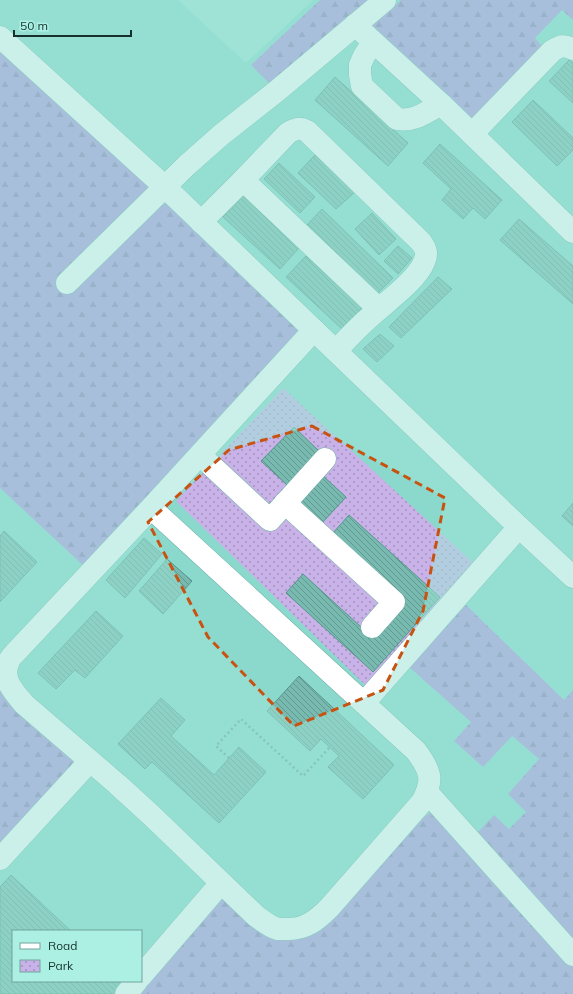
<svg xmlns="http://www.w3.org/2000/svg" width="573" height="994" font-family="Mulish,sans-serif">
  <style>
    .built { fill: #8bd9cd; fill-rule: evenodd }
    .forest { fill: url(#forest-firs) }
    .park { fill: url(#park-dots) }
    .building { fill: url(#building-back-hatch); stroke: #56978d }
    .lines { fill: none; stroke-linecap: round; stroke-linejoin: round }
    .minor-casing { stroke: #6eb0a6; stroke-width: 23 }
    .path { stroke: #6a9e95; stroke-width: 2.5; stroke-dasharray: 2 3; stroke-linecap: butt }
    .minor { stroke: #fff; stroke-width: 22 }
    .marked { fill: none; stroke: #c85311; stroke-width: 3; stroke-dasharray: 8 5; stroke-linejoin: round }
  </style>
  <defs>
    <pattern id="forest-firs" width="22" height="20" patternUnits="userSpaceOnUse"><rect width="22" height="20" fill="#b492e2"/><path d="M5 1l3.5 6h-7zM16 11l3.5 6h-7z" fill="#9178b8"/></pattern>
    <pattern id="park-dots" width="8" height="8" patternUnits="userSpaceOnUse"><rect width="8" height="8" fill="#c8b2e8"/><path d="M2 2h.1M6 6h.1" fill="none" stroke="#a191bc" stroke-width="1.8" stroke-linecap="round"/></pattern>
    <pattern id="building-back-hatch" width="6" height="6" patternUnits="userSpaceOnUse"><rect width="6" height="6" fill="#78bab0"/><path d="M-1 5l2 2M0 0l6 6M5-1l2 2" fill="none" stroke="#619890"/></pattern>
  </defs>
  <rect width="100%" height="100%" fill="#9fe3d7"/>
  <path class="built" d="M 0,0 L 178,0 L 246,63 L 313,0 L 573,0 L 573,994 L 0,994 ZM 13,931 L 141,931 L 141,981 L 13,981 Z"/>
  <g class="forest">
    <polygon points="320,0 371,0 271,85 251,65"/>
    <polygon points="401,0 573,0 573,20 562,10 535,38 542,46 471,120 372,25"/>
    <polygon points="0,44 309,330 87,569 0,488"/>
    <polygon points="466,605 564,700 573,690 573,994 139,994 223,898 275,937 284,940 294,939 334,918 422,819 445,801 478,832 494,815 509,829 526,812 508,794 539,759 512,736 483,767 454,741 471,722 409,667"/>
    <polygon points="0,672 85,761 0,853"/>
  </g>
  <polygon class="park" points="283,388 477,566 365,685 176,501"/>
  <g class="building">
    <polygon points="569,60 573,63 573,103 549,81"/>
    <polygon points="335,77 408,143 388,166 315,100"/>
    <polygon points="533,100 573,138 573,150 557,166 512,122"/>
    <polygon points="440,144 502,200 485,219 473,208 463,219 442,200 451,189 423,163"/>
    <polygon points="315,155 355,192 336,209 298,173"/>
    <polygon points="279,163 315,197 300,213 264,179"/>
    <polygon points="243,196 299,248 280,269 223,217"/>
    <polygon points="322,209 393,278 376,295 306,226"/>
    <polygon points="372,213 396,239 379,255 355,229"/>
    <polygon points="519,219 573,266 573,304 500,240"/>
    <polygon points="398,246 412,258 398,274 384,261"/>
    <polygon points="306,256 362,308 342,329 286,277"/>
    <polygon points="438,277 452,289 401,338 389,327"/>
    <polygon points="380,334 394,346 377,362 363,349"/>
    <polygon points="294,427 319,451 287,485 261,461"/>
    <polygon points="322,475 346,497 322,523 297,502"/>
    <polygon points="573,503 573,526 562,516"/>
    <polygon points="349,515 440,597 373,672 286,593 303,574 372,637 405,600 332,534"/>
    <polygon points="4,531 37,562 0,602 0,536"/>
    <polygon points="144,538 162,554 125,598 106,580"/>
    <polygon points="167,559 192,581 163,614 139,591"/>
    <polygon points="96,611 123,636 85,678 75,670 56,689 38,673"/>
    <polygon points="299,676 394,765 363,799 328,767 339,756 321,739 310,751 267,711"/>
    <polygon points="161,698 185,720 171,736 214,775 239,747 266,772 219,823 152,762 145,769 118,744"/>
    <polygon points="11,875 71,931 13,931 13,981 125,981 124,994 0,994 0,887"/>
  </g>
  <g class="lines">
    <defs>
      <g id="minor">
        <polyline points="355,25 441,104 573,232"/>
        <polyline points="0,37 165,187 519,527 573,577"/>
        <path d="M 373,42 L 364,56 L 360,65 L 360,75 L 362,86 L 397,119 C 414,122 427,112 441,104"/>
        <path d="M 472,134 L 552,51 C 561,45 564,45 573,49"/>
        <polyline points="243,180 379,309"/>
        <path d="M 201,222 L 243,180 L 288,133 C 295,129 299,127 307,131 L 421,242 C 426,249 428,254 424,262 C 417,280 385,303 371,316 C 358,327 347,339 336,351"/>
        <polyline points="67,283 186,166 221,135 278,90 385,0"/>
        <polyline points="200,455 270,520 325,459"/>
        <polyline points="285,503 394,602 372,627"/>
        <path d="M 151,508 L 416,751 C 431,771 434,780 422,802 L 329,908 C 317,920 306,929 288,929 C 285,929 281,929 278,929 C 270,927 263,921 256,916 L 151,815 L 117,784 L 24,704 C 14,692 0,678 9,661 C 10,658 13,655 15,653 L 151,508 L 314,330"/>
        <polyline points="364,703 519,527"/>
        <polyline points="427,792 573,955"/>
        <polyline points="0,859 90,761"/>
        <polyline points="141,976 221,883"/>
        <polyline points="126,994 137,981"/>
      </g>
    </defs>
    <use href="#minor" class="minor-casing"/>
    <polyline class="path" points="229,758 216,746 241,719 303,776 330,747"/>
    <use href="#minor" class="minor"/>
  </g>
  <path d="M0 0H573V994H0ZM 312,426 L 445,498 L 423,611 L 383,690 L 294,726 L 208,637 L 148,522 L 229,450 Z" fill="#9fe3d7" fill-opacity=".55" fill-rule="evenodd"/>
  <path class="marked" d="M 312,426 L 445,498 L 423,611 L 383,690 L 294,726 L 208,637 L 148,522 L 229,450 Z"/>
  <rect x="12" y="930" width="130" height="52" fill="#acf0e4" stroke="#70a49b"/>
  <rect x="20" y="943" width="20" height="6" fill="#ffffff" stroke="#70a49b"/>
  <text x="48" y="950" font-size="12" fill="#16312d">Road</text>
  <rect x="20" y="960" width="20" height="12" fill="url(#park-dots)" stroke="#70a49b"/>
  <text x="48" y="970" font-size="12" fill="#16312d">Park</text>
  <path d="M14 30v6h117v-6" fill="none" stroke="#16312d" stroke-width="2"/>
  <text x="20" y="30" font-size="12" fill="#16312d" stroke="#acf0e4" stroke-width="3" paint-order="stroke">50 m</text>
</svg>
